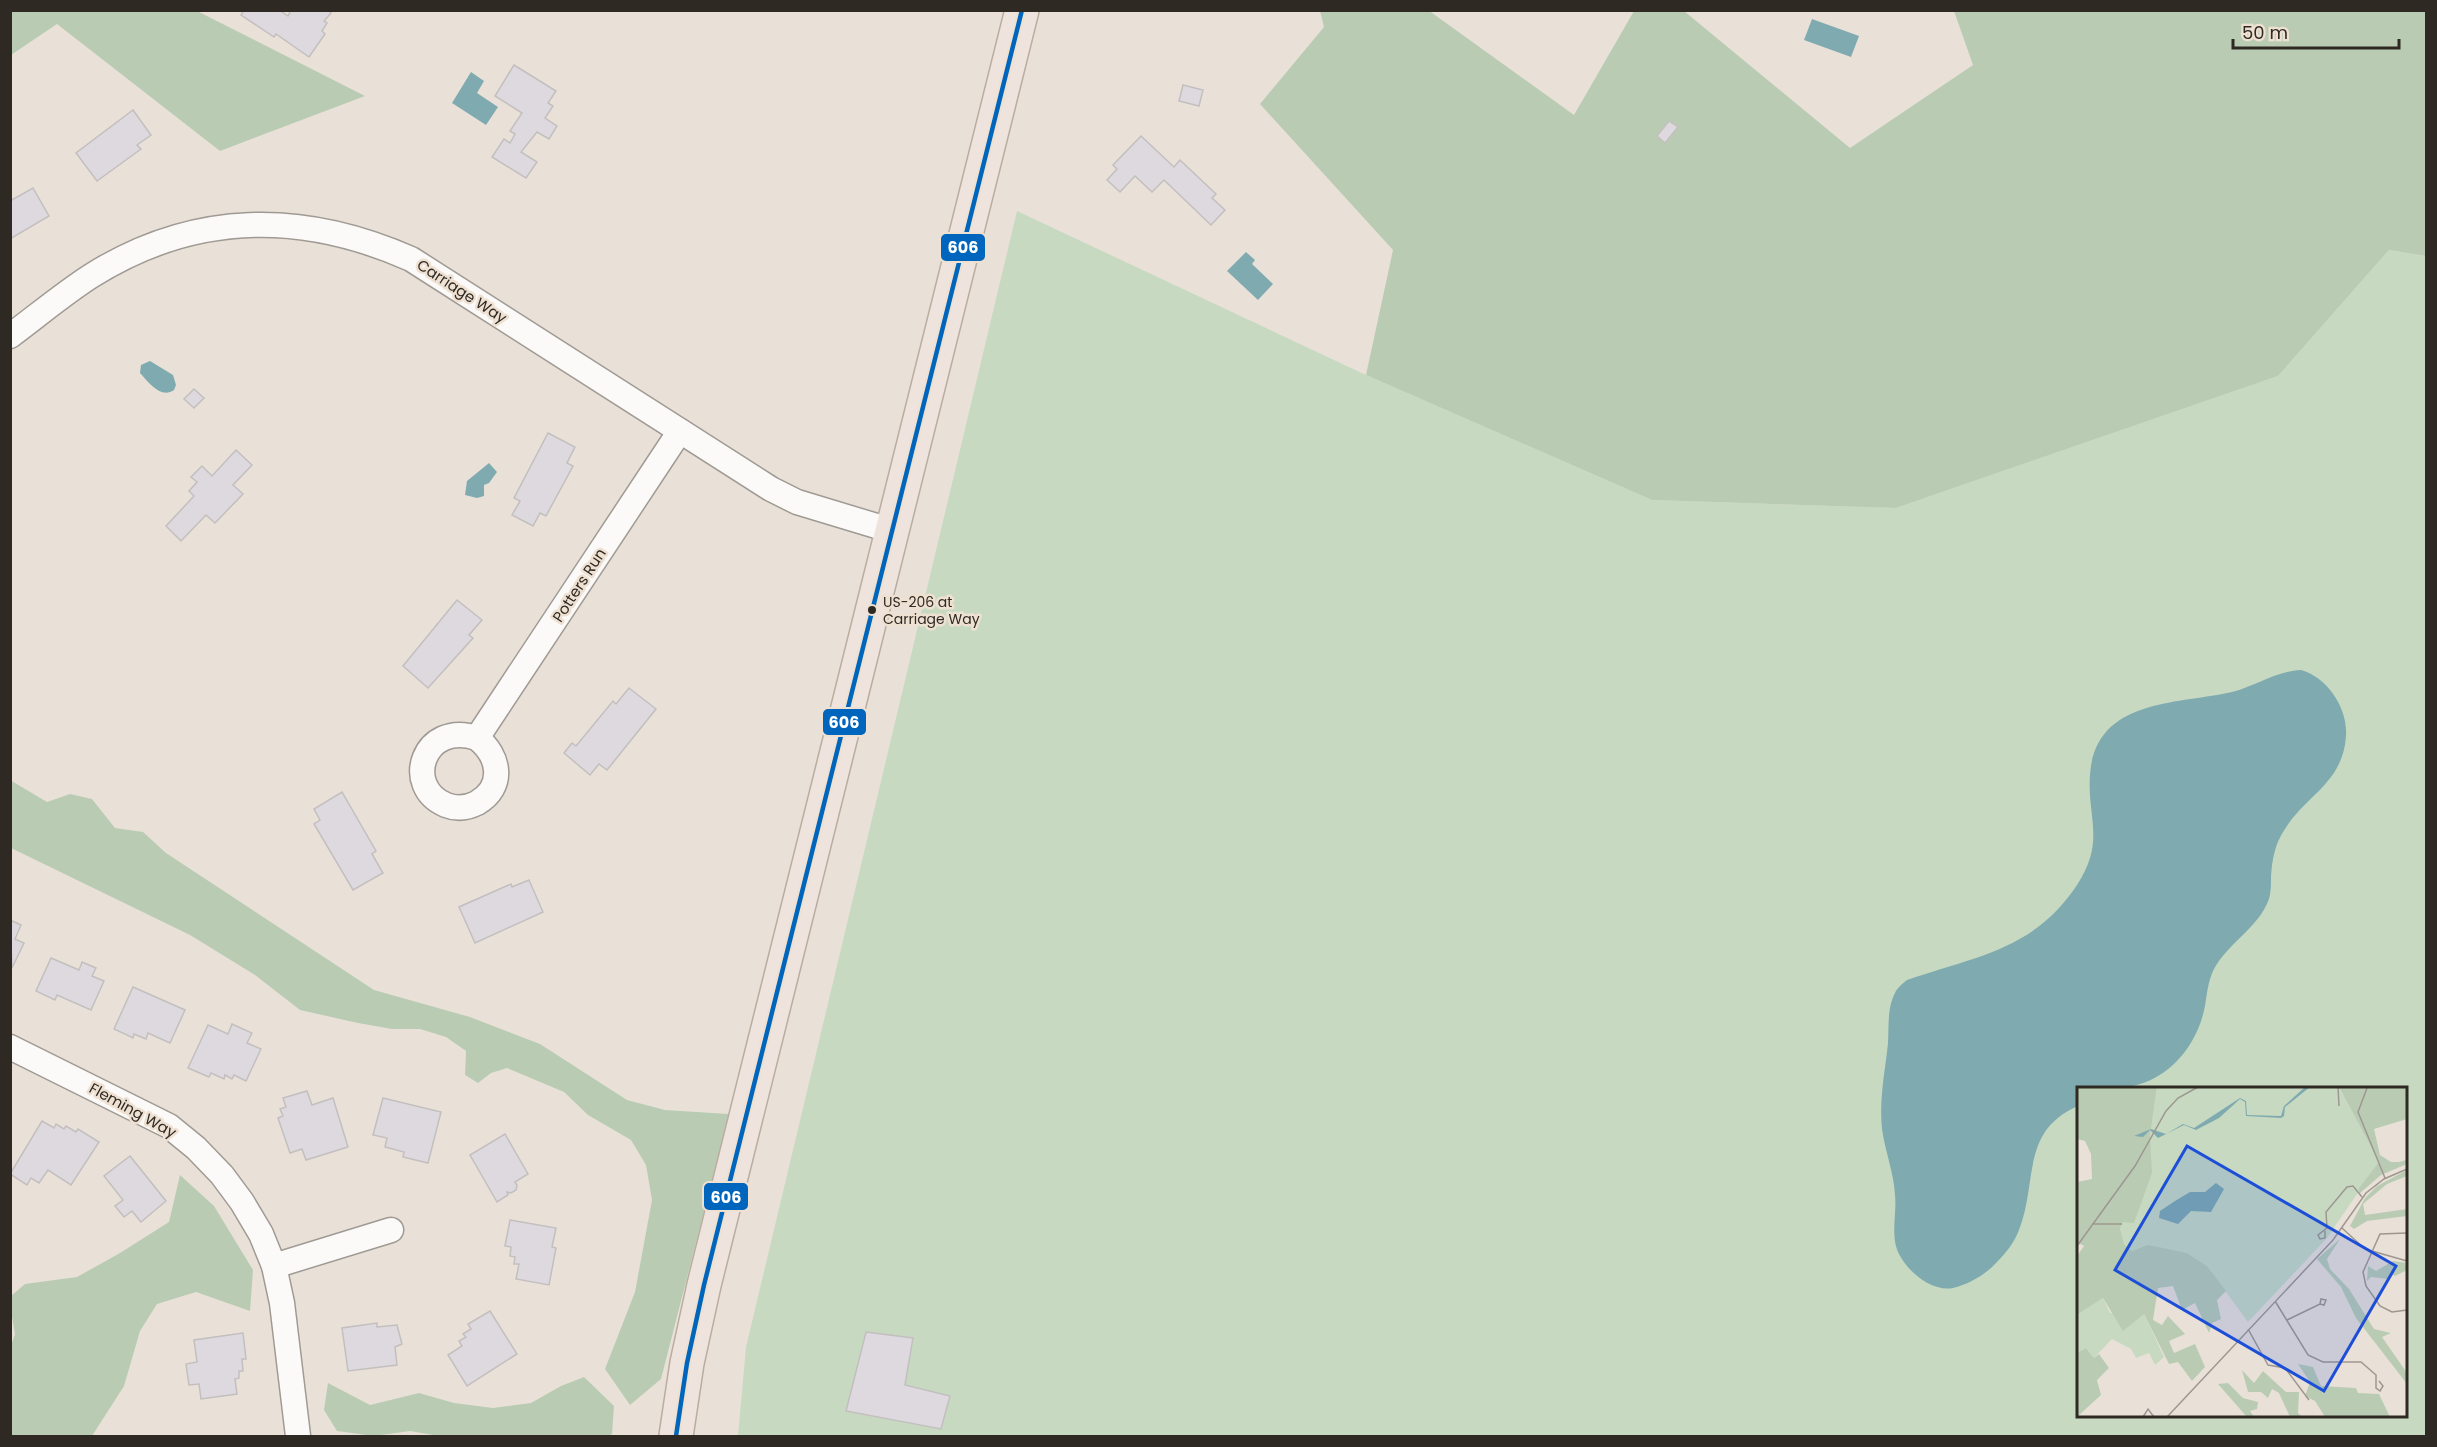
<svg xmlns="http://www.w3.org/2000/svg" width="2437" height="1447" font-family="Poppins,sans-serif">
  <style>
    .green { fill: #c7dac1; fill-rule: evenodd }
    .forest { fill: #b9ccb3 }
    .water { fill: #7faab0 }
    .building { fill: #ddd9df; stroke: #c3bfbf; stroke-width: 1.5 }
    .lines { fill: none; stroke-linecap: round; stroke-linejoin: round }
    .minor-casing { stroke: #9f9a93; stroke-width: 27 }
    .trunk-casing { stroke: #baac9f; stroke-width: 36 }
    .minor { stroke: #fcfaf9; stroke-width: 24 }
    .trunk { stroke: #eee4dd; stroke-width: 33 }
    .bus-1-casing { stroke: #efe1d2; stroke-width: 9 }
    .bus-1 { stroke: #0065bd; stroke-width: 4.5 }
    .bus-dot { fill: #2e2923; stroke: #efe1d2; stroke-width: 2 }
    .labels { text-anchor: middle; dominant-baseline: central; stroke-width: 5; stroke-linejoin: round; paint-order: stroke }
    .bus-label { font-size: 14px; fill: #2e2923; stroke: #efe1d2; text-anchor: start }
    .street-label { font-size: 15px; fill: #2e2923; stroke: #efe1d2 }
    .inset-road { fill: none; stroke: #9e9790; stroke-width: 1.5 }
    .view { fill: #1d4ed8; fill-opacity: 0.15; stroke: #1d4ed8; stroke-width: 3 }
    .inset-edge { fill: none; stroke: #2e2923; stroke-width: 3 }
    .line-badge { stroke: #efe1d2; stroke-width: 2 }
    .badge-label { font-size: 16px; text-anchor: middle; font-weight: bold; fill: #fff }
  </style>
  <rect width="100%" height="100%" fill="#e9e1d8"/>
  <path class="green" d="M 1017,211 L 1366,375 L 1652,500 L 1896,508 L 2278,376 L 2389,250 L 2426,256 L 2426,1436 L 738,1436 L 746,1347 ZM 2078,1088 L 2406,1088 L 2406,1416 L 2078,1416 Z"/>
  <g class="forest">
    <polygon points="11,10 197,11 365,96 220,151 57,24 11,55"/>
    <polygon points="1428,10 1574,115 1634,11 1684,11 1850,148 1973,65 1954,11 2426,11 2426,256 2389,250 2278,376 1896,508 1652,500 1366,375 1393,250 1260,104 1324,27 1320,11"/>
    <polygon points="10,780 47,802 70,794 92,799 115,828 143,832 166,853 374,990 470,1017 540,1044 627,1100 665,1110 729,1114 661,1379 630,1405 605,1369 635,1292 652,1200 646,1165 631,1140 588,1115 564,1092 507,1068 491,1073 478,1083 465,1075 466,1051 446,1037 420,1029 392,1029 358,1023 300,1010 255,975 190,935 11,848"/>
    <polygon points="180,1175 214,1206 253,1270 250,1311 196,1292 157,1304 140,1331 124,1386 92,1436 11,1436 10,1349 15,1334 11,1311 11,1296 25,1284 77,1277 120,1253 169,1222"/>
    <polygon points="584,1377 614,1406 612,1434 609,1436 439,1436 410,1431 374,1436 337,1431 324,1410 328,1383 370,1405 419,1393 454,1403 493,1408 531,1403 561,1386"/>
  </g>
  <g class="water">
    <polygon points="1812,19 1859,36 1851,57 1804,40"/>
    <polygon points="471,72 484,81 477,93 498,107 486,125 452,103"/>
    <polygon points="1246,252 1255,260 1252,264 1273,284 1258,300 1227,271"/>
    <path d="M 150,361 L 173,375 L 176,385 L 174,390 C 161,399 149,383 140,373 L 141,365 Z"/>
    <polygon points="489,463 497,472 489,483 484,485 484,496 477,498 465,495 467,481"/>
    <path d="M 2301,670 C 2327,677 2348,708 2346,736 C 2343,783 2306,795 2285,829 C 2275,843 2272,860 2271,877 C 2271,884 2271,892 2269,899 C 2258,929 2227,943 2213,971 C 2208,982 2207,994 2205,1006 C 2201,1027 2191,1047 2176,1062 C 2145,1092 2118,1088 2078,1088 L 2078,1106 C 2020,1131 2038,1182 2019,1230 C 2014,1243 2006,1253 1996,1263 C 1985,1275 1969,1284 1953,1288 C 1932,1292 1908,1272 1899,1254 C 1890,1236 1897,1214 1895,1195 C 1894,1173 1885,1151 1882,1129 C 1879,1099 1885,1072 1888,1043 C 1889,1027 1887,1008 1895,993 C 1897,988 1902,984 1907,980 C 1975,956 2033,951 2077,885 C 2108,838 2084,814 2091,766 C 2102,698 2181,704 2232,692 C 2256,686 2276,671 2301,670 Z"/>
  </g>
  <g class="building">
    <polygon points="244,10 279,10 288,16 291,10 328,10 331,13 324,21 327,23 322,31 325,34 309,57 276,34 274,37 241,15"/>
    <polygon points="514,65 556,91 548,103 553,106 545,118 557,126 549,139 537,132 521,152 537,162 526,178 492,157 504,139 510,143 515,134 510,131 522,113 495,96"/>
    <polygon points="1183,85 1203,90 1199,106 1179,101"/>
    <polygon points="133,110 151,135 137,145 141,149 97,181 76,153"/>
    <polygon points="1669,121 1678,127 1665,143 1657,136"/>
    <polygon points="1141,136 1174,167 1180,160 1216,194 1212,198 1225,210 1211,225 1164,180 1152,192 1135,176 1120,192 1107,180 1117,169 1113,165"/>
    <polygon points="33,188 49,216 10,239 10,201"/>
    <polygon points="194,389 204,398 194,408 184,399"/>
    <polygon points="548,433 575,447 567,463 573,466 546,516 540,513 533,526 512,515 520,501 514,498"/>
    <polygon points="236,450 252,465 233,485 243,494 215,523 206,515 181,541 166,526 194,496 189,491 197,482 191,477 202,466 212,476"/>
    <polygon points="457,600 482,620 469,635 473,638 428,688 403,666"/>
    <polygon points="629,688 656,709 607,770 599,764 590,775 564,753 572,743 576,746 613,701 616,704"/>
    <polygon points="342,792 376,851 372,854 383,873 353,890 314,824 320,820 314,809"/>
    <polygon points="529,880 543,912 475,943 459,907 511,884 512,887"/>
    <polygon points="10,920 21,925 15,939 24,943 12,968"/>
    <polygon points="51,958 79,970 82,962 96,968 92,976 104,981 91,1010 57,995 55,1000 36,991"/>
    <polygon points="133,987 185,1010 170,1043 148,1033 146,1039 134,1034 133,1038 114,1029"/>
    <polygon points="232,1024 252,1033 247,1043 261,1049 246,1081 234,1075 232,1079 225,1075 224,1079 211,1073 209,1077 188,1068 208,1025 228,1034"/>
    <polygon points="307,1091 312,1105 333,1098 348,1147 306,1160 302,1149 290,1153 278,1118 283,1116 280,1109 286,1107 283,1098"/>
    <polygon points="383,1098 441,1112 428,1163 403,1157 404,1152 385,1147 387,1138 373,1135"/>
    <polygon points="42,1121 54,1128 56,1124 64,1129 66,1126 76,1132 78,1129 99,1142 71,1185 48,1170 39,1183 31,1178 27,1185 10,1174"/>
    <polygon points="505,1134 528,1174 515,1182 517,1185 516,1190 511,1193 507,1192 508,1195 497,1202 470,1155"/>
    <polygon points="130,1156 166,1201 141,1222 132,1211 124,1217 115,1206 123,1200 104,1176"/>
    <polygon points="510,1220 556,1228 552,1247 556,1248 549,1285 516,1279 519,1264 514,1264 515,1257 510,1256 511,1247 505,1246"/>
    <polygon points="490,1311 517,1354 467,1386 448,1355 462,1346 459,1341 466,1337 463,1334 471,1329 468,1324"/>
    <polygon points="377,1323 377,1327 397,1325 402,1344 395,1347 397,1365 348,1371 342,1328"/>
    <polygon points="866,1332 913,1338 905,1385 950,1396 941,1429 846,1411"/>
    <polygon points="243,1333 246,1359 242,1359 243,1371 239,1371 239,1378 235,1379 237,1394 201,1399 199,1384 189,1385 186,1364 197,1362 194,1340"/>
  </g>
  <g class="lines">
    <defs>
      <g id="minor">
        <path d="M 10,336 C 37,316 63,294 91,276 C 194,211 303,211 411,259 L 771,489 L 797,502 L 893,531"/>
        <path d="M 477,738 C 500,756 505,787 477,803 C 467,808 456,809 446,805 C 402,787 423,720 477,738 L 680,431"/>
        <polyline points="10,1047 169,1126 196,1148 222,1175 242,1202 261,1234 274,1266 282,1303 298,1436"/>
        <polyline points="274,1266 391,1230"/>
      </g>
      <polyline id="trunk" points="676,1436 687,1363 704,1285 1022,10"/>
    </defs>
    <use href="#minor" class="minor-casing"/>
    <use href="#trunk" class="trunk-casing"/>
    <use href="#minor" class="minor"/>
    <use href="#trunk" class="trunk"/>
    <defs>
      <polyline id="bus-1" points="676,1436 687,1363 704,1285 1022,10"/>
    </defs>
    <use href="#bus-1" class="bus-1-casing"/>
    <use href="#bus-1" class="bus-1"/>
  </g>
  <circle class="bus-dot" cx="872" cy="610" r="5"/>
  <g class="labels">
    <g class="bus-label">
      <text x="883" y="602">US-206 at<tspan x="883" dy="17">Carriage Way</tspan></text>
    </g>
    <g class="street-label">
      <text transform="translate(462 291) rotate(33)">Carriage Way</text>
      <text transform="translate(579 585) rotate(-57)">Potters Run</text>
      <text transform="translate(133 1110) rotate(29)">Fleming Way</text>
    </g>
  </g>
  <g transform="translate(2077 1087)">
    <rect width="330" height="330" fill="#e9e1d8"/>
    <path d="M 80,0 L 262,0 L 302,75 L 250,151 L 171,235 L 130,179 L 110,166 L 71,159 L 55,164 L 47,157 L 43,141 L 73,50 ZM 26,211 L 33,226 L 67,227 L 87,270 L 78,278 L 72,266 L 59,271 L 54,262 L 35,252 L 17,271 L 9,261 L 0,266 L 0,228 Z" fill="#c7dac1"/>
    <path d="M 0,0 L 80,0 L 73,50 L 75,86 L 57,136 L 46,135 L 43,141 L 47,157 L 55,164 L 71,158 L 110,166 L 130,179 L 149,204 L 140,213 L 144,232 L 135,236 L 132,246 L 118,216 L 105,223 L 96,199 L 81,201 L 76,233 L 85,238 L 91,229 L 108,247 L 92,254 L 97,266 L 118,257 L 128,280 L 115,294 L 101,275 L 92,277 L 67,227 L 46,244 L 26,211 L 0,228 L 0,169 L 7,159 L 0,155 L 0,95 L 15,92 L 14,67 L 8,54 L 0,52 ZM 262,0 L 330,0 L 330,32 L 297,42 L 303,68 L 314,75 L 322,75 L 329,73 L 330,61 L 330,77 L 304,88 L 282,107 L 282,101 L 302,75 ZM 330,83 L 330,89 L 310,97 L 286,117 L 288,128 L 330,122 L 330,129 L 290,134 L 277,142 L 273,139 L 288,111 L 300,99 ZM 263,152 L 250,172 L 253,182 L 272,202 L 297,242 L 314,246 L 305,250 L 330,286 L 330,297 L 279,231 L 264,200 L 240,172 ZM 316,174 L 330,176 L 330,183 L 318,189 L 314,187 L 311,192 L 294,190 L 290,194 L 291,179 L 299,184 ZM 9,261 L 17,271 L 22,267 L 32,281 L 20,293 L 24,308 L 0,330 L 0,266 ZM 221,277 L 236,280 L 244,299 L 279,301 L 281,306 L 302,307 L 313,330 L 248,330 L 238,314 L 228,309 L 233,295 ZM 165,283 L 177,296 L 186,284 L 209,305 L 222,305 L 221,326 L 225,330 L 213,330 L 202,306 L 195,302 L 191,311 L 184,305 L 171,305 ZM 151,296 L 166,311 L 181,315 L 180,322 L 173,324 L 177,330 L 170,330 L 141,297 Z" fill="#b9ccb3"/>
    <path d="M 228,0 L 233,0 L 208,20 L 207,29 L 204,31 L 169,29 L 168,15 L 163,12 L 142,31 L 119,43 L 107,38 L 81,51 L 73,43 L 66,50 L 57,49 L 74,42 L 89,47 L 106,37 L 117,41 L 163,11 L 169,14 L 170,28 L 204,29 L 207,19 ZM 139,96 L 147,102 L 134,125 L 114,124 L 101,137 L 82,131 L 83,124 L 98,114 L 113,105 L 128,105 Z" fill="#7faab0"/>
    <path class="inset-road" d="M 261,0 L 262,19M 290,1 L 281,25 L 308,91M 15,137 L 45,137M 265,141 L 288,162 L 330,174M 248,144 L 248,151 L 243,152 L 241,148 L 250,141 L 249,125 L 270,100 L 276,99 L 285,110M 330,146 L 303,147 L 286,185 L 289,199 L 303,219 L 315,225 L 330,223M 0,159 L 58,79 L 89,24 L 101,11 L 121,0M 198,214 L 231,268 L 246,275 L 284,275 L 299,288 L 299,301 L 303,304 L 306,299 L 302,294M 210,233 L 243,217 L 247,218 L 249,213 L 244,212 L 243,217M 171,242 L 191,278 L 208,281 L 232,313M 66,330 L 71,322 L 77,330M 90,330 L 256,153 L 289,106 L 307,92 L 330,82"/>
    <path class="view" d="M 110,59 L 319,179 L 247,304 L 38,183 Z"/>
    <rect width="330" height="330" class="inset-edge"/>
  </g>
  <g class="line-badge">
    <rect x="940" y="233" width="46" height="29" rx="6" fill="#0065bd"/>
    <rect x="822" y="708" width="45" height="28" rx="6" fill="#0065bd"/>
    <rect x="703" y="1182" width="46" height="29" rx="6" fill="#0065bd"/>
  </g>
  <g class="badge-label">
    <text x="963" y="253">606</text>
    <text x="844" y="728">606</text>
    <text x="726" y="1203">606</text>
  </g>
  <rect width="2437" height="1447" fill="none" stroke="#2e2923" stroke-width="24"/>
  <path d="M2233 39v9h166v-9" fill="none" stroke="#2e2923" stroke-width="3"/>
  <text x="2242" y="39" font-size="18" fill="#2e2923" stroke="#efe1d2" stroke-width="4.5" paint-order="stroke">50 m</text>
</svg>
